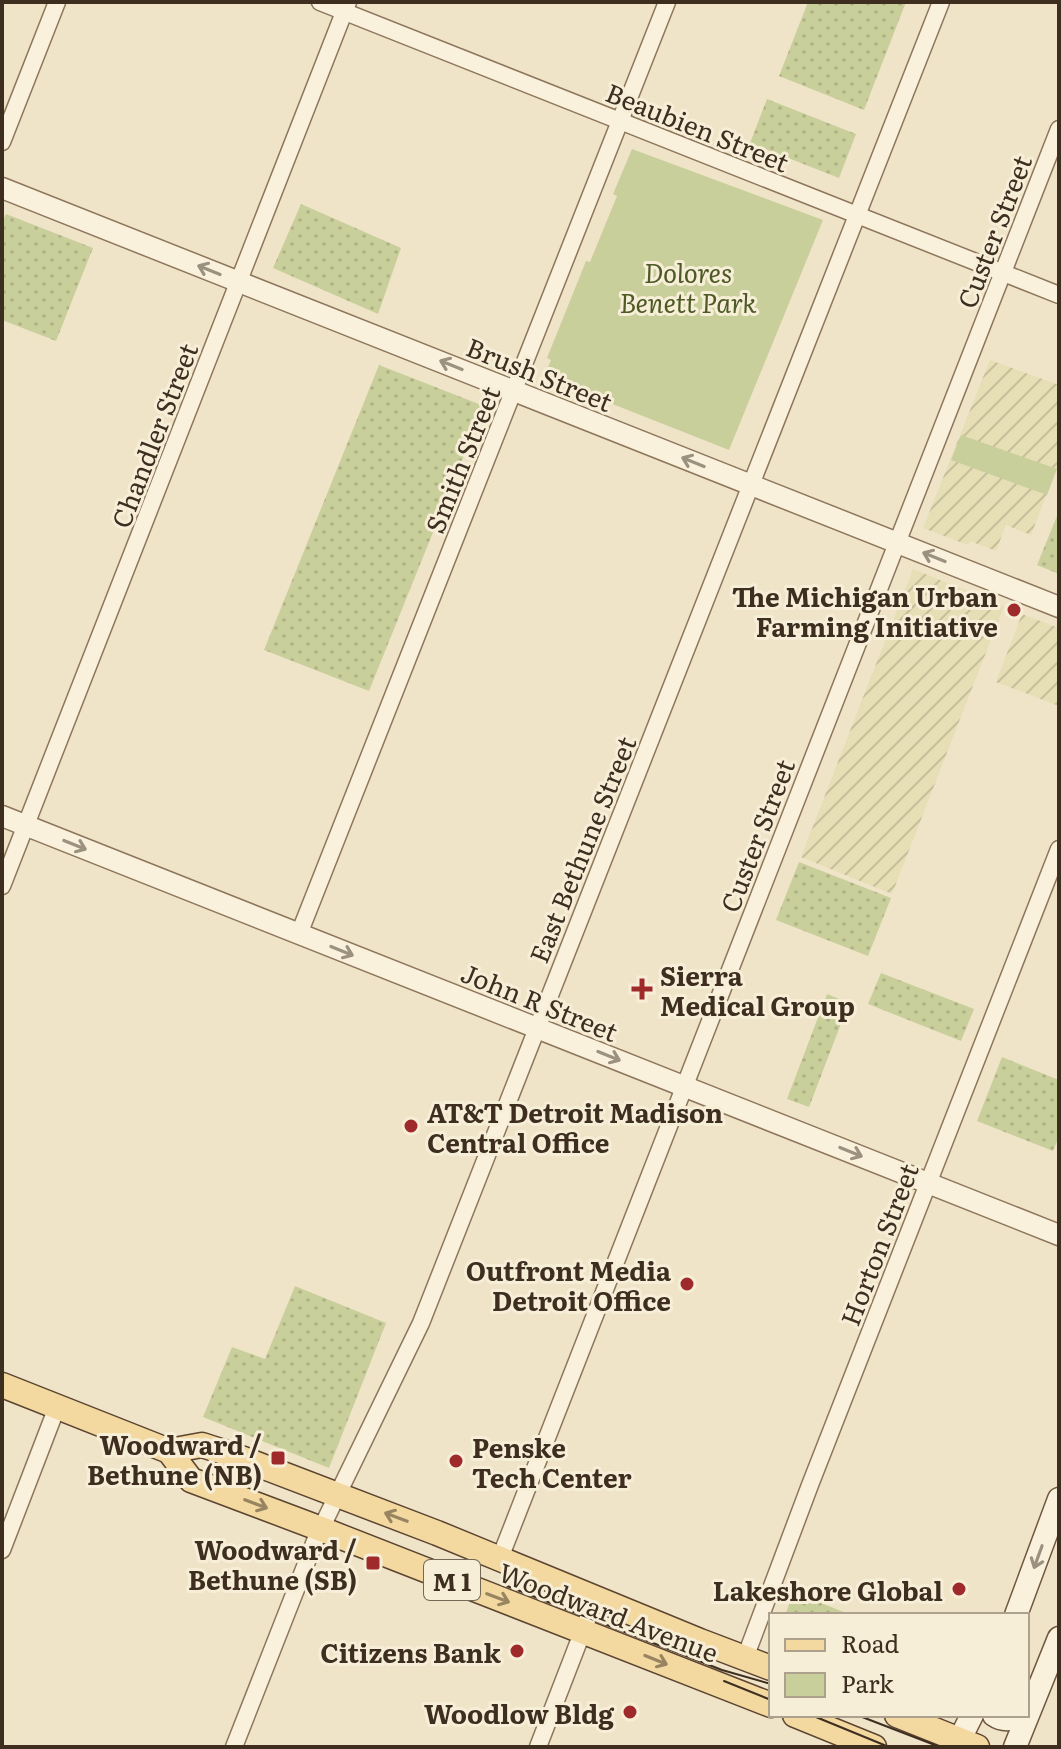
<svg xmlns="http://www.w3.org/2000/svg" width="1061" height="1749" font-family="Literata,serif">
  <style>
    .farmland { fill: url(#farmland-furrows) }
    .grass { fill: url(#grass-dots) }
    .green { fill: #c9cf9b }
    .lines { fill: none; stroke-linecap: round; stroke-linejoin: round }
    .minor-casing { stroke: #8d765c; stroke-width: 19 }
    .tertiary-casing { stroke: #8d765c; stroke-width: 23 }
    .secondary-casing { stroke: #6f573f; stroke-width: 25 }
    .primary-casing { stroke: #5b4430; stroke-width: 27 }
    .minor { stroke: #faf1dc; stroke-width: 16 }
    .tertiary { stroke: #faf1dc; stroke-width: 20 }
    .secondary { stroke: #faf1dc; stroke-width: 22 }
    .primary { stroke: #f3d9a0; stroke-width: 24 }
    .tram { stroke: #3d2e20; stroke-width: 2 }
    .oneway { stroke: #9c907e }
    .oneway2 { stroke: #988460 }
    .poi-dot { fill: #9e2a2b; stroke: #f7eed8; stroke-width: 3 }
    .labels { text-anchor: middle; dominant-baseline: central; stroke-width: 6; stroke-linejoin: round; paint-order: stroke }
    .shield { fill: #f7eed8; stroke: #756857; stroke-width: 2 }
    .shield-label { font-size: 24px; font-weight: bold; fill: #3d2e20 }
    .street-label { font-size: 26px; fill: #3d2e20; stroke: #f7eed8 }
    .park-label { font-size: 26px; font-style: italic; fill: #4d5a26; stroke: #f7eed8 }
    .poi-label { font-size: 26px; font-weight: bold; fill: #3d2e20; stroke: #f7eed8; text-anchor: end }
  </style>
  <defs>
    <pattern id="farmland-furrows" width="10" height="10" patternUnits="userSpaceOnUse" patternTransform="scale(2)"><rect width="10" height="10" fill="#e6deb5"/><path d="M-1 1l2-2M0 10L10 0M9 11l2-2" fill="none" stroke="#c6bf9b"/></pattern>
    <pattern id="grass-dots" width="8" height="8" patternUnits="userSpaceOnUse" patternTransform="scale(2)"><rect width="8" height="8" fill="#c9cf9b"/><path d="M2 2h.1M6 6h.1" fill="none" stroke="#aeb285" stroke-width="1.8" stroke-linecap="round"/></pattern>
  </defs>
  <rect width="100%" height="100%" fill="#f0e4c8"/>
  <g class="farmland">
    <polygon points="990,360 1059,385 1059,463 1031,535 1006,525 996,551 970,541 968,545 923,528"/>
    <polygon points="913,569 1004,606 892,894 801,857"/>
    <polygon points="1022,614 1059,628 1059,706 996,682"/>
  </g>
  <g class="grass">
    <polygon points="808,2 906,2 864,110 779,76"/>
    <polygon points="767,99 856,134 839,178 750,143"/>
    <polygon points="301,204 401,248 378,314 273,268"/>
    <polygon points="6,214 93,248 56,341 2,320 2,223"/>
    <polygon points="379,365 484,406 369,691 264,650"/>
    <polygon points="1059,511 1059,574 1037,565"/>
    <polygon points="799,862 891,898 868,956 776,920"/>
    <polygon points="881,973 974,1009 961,1041 868,1004"/>
    <polygon points="827,994 849,1003 809,1107 787,1099"/>
    <polygon points="1002,1057 1059,1080 1059,1137 1053,1151 977,1121"/>
    <polygon points="295,1286 386,1323 329,1468 203,1417 232,1347 265,1359"/>
    <polygon points="794,1592 851,1615 785,1615"/>
  </g>
  <g class="green">
    <polygon points="632,149 823,220 729,450 544,377 551,360 547,358 586,261 590,262 617,196 613,194"/>
    <polygon points="961,435 1057,469 1047,495 951,460"/>
  </g>
  <g class="lines">
    <defs>
      <g id="minor">
        <polyline points="320,2 1059,295"/>
        <polyline points="2,142 57,2"/>
        <polyline points="2,886 348,2"/>
        <polyline points="299,934 667,2"/>
        <polyline points="2,1550 57,1407"/>
        <polyline points="500,1558 1059,129"/>
        <polyline points="745,1658 810,1485 1059,849"/>
        <polyline points="234,1747 315,1541 421,1323 941,2"/>
        <polyline points="538,1747 596,1597"/>
      </g>
      <g id="tertiary">
        <polyline points="2,188 1059,607"/>
        <polyline points="2,816 1059,1235"/>
      </g>
      <g id="secondary">
        <polyline points="1016,1615 1059,1499"/>
        <path d="M 994,1715 C 1004,1722 1013,1719 1024,1715"/>
        <polyline points="956,1747 972,1715"/>
        <polyline points="1015,1747 1059,1638"/>
      </g>
      <g id="primary">
        <polyline points="2,1385 169,1451 191,1480 321,1529 771,1705"/>
        <polyline points="169,1451 202,1445 233,1455 437,1533 700,1641 771,1668"/>
        <polyline points="795,1715 874,1747"/>
        <polyline points="897,1715 977,1747"/>
      </g>
    </defs>
    <use href="#minor" class="minor-casing"/>
    <use href="#tertiary" class="tertiary-casing"/>
    <use href="#secondary" class="secondary-casing"/>
    <use href="#primary" class="primary-casing"/>
    <use href="#minor" class="minor"/>
    <use href="#tertiary" class="tertiary"/>
    <use href="#secondary" class="secondary"/>
    <use href="#primary" class="primary"/>
    <g class="tram">
      <polyline points="507,1586 722,1670 771,1684"/>
      <polyline points="724,1681 771,1700"/>
      <polyline points="811,1715 889,1747"/>
      <polyline points="857,1715 940,1747"/>
    </g>
  </g>
  <defs><path id="oneway-shaft" d="M-6 0H5M1.5-3L5.5 0L1.5 3" fill="none" stroke-width="1.6" stroke-linecap="round" stroke-linejoin="round" transform="scale(2)"/></defs>
  <g class="oneway">
    <use href="#oneway-shaft" transform="translate(209 270) rotate(-158)"/>
    <use href="#oneway-shaft" transform="translate(451 365) rotate(-158)"/>
    <use href="#oneway-shaft" transform="translate(693 462) rotate(-158)"/>
    <use href="#oneway-shaft" transform="translate(934 557) rotate(-158)"/>
    <use href="#oneway-shaft" transform="translate(75 845) rotate(22)"/>
    <use href="#oneway-shaft" transform="translate(342 951) rotate(22)"/>
    <use href="#oneway-shaft" transform="translate(609 1056) rotate(22)"/>
    <use href="#oneway-shaft" transform="translate(851 1152) rotate(22)"/>
    <use href="#oneway-shaft" transform="translate(1038 1557) rotate(110)"/>
  </g>
  <g class="oneway2">
    <use href="#oneway-shaft" transform="translate(256 1504) rotate(21)"/>
    <use href="#oneway-shaft" transform="translate(396 1517) rotate(-159)"/>
    <use href="#oneway-shaft" transform="translate(498 1598) rotate(21)"/>
    <use href="#oneway-shaft" transform="translate(656 1660) rotate(22)"/>
  </g>
  <g class="poi-dot">
    <circle cx="1014" cy="610" r="8"/>
    <path d="M638 977h8v8h8v8h-8v8h-8v-8h-8v-8h8z"/>
    <circle cx="411" cy="1126" r="8"/>
    <circle cx="687" cy="1284" r="8"/>
    <rect x="270" y="1450" width="16" height="16" rx="4"/>
    <circle cx="456" cy="1461" r="8"/>
    <rect x="365" y="1555" width="16" height="16" rx="4"/>
    <circle cx="959" cy="1589" r="8"/>
    <circle cx="517" cy="1651" r="8"/>
    <circle cx="630" cy="1712" r="8"/>
  </g>
  <g class="labels">
    <rect class="shield" x="424" y="1560" width="56" height="40" rx="6"/>
    <g class="shield-label">
      <text x="452" y="1580">M 1</text>
    </g>
    <g class="street-label">
      <text transform="translate(698 126) rotate(22)">Beaubien Street</text>
      <text transform="translate(993 231) rotate(-69)">Custer Street</text>
      <text transform="translate(540 373) rotate(22)">Brush Street</text>
      <text transform="translate(153 435) rotate(-69)">Chandler Street</text>
      <text transform="translate(461 459) rotate(-68)">Smith Street</text>
      <text transform="translate(756 835) rotate(-69)">Custer Street</text>
      <text transform="translate(581 849) rotate(-68)">East Bethune Street</text>
      <text transform="translate(540 1001) rotate(22)">John R Street</text>
      <text transform="translate(878 1244) rotate(-69)">Horton Street</text>
      <text transform="translate(609 1611) rotate(21)">Woodward Avenue</text>
    </g>
    <g class="park-label">
      <text x="688" y="271">Dolores<tspan x="688" dy="30">Benett Park</tspan></text>
    </g>
    <g class="poi-label">
      <text x="998" y="595">The Michigan Urban<tspan x="998" dy="30">Farming Initiative</tspan></text>
      <text x="660" y="974" text-anchor="start">Sierra<tspan x="660" dy="30">Medical Group</tspan></text>
      <text x="427" y="1111" text-anchor="start">AT&amp;T Detroit Madison<tspan x="427" dy="30">Central Office</tspan></text>
      <text x="671" y="1269">Outfront Media<tspan x="671" dy="30">Detroit Office</tspan></text>
      <text x="262" y="1443">Woodward /<tspan x="262" dy="30">Bethune (NB)</tspan></text>
      <text x="472" y="1446" text-anchor="start">Penske<tspan x="472" dy="30">Tech Center</tspan></text>
      <text x="357" y="1548">Woodward /<tspan x="357" dy="30">Bethune (SB)</tspan></text>
      <text x="943" y="1589">Lakeshore Global</text>
      <text x="501" y="1651">Citizens Bank</text>
      <text x="614" y="1712">Woodlow Bldg</text>
    </g>
  </g>
  <rect width="1061" height="1749" fill="none" stroke="#3d2e20" stroke-width="8"/>
  <rect x="769" y="1613" width="260" height="104" fill="#f7eed8" stroke="#ada18e" stroke-width="2"/>
  <rect x="785" y="1639" width="40" height="12" fill="#f3d9a0" stroke="#ada18e" stroke-width="2"/>
  <text x="841" y="1653" font-size="24" fill="#3d2e20">Road</text>
  <rect x="785" y="1673" width="40" height="24" fill="#c9cf9b" stroke="#ada18e" stroke-width="2"/>
  <text x="841" y="1693" font-size="24" fill="#3d2e20">Park</text>
</svg>
